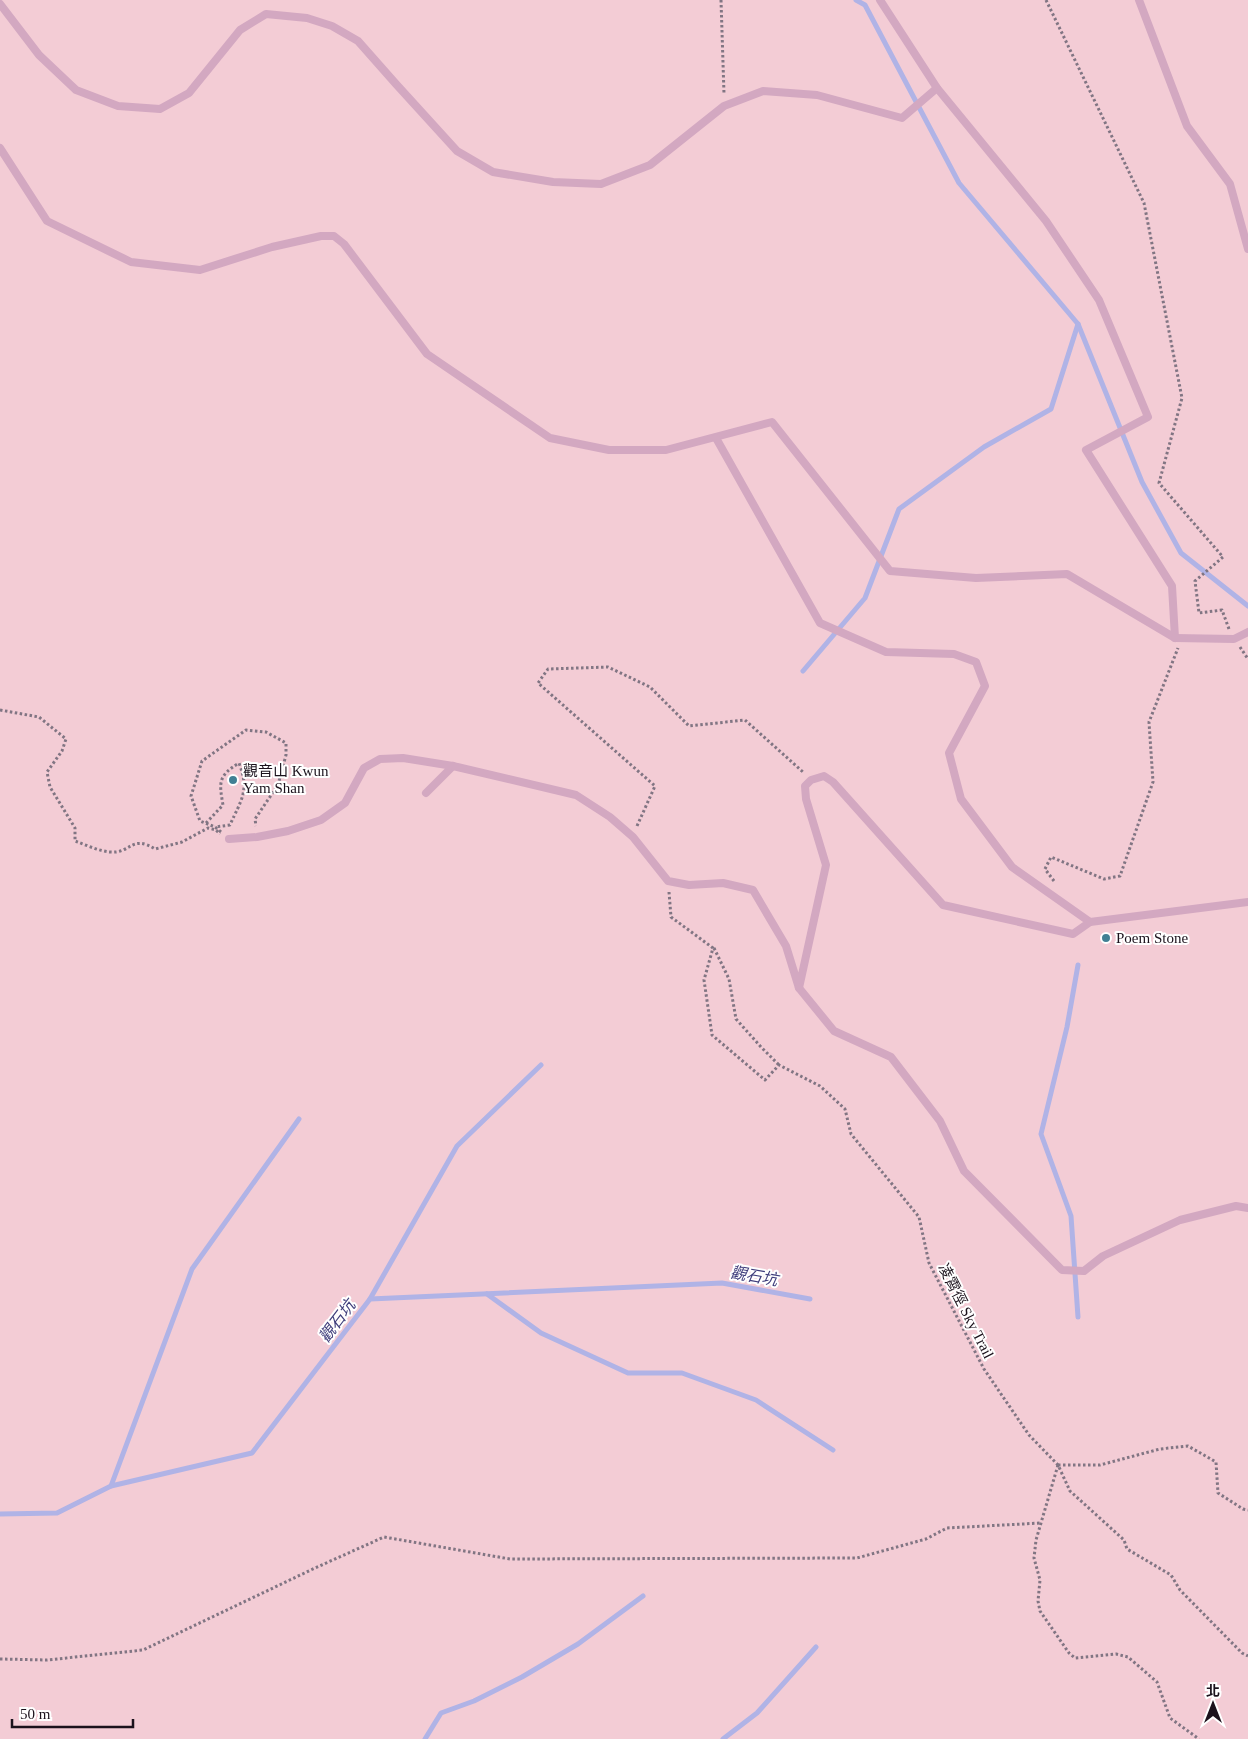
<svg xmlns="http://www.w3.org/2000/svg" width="1248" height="1739" font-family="'Times New Roman','Noto Sans TC',serif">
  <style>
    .green { fill: #f3ccd5 }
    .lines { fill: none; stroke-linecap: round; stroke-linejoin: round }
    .stream { stroke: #b0b3e6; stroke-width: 5 }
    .path { stroke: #817583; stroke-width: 3; stroke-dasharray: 2.5 2.5; stroke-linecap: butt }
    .service { stroke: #d3a8c1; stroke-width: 8 }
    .poi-dot { fill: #418094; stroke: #fff; stroke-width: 2 }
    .labels { text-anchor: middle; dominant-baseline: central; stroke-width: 4; stroke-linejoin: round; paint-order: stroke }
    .poi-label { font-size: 15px; fill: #1b121c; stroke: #fff; text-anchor: start }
    .street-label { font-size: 15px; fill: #1b121c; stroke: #fff }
    .water-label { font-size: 16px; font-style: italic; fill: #3f3d7b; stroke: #fff }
  </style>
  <rect width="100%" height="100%" fill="#fcecfe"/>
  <rect class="green" x="0" y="0" width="1248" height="1739"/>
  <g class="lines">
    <g class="stream">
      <polyline points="856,0 865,5 959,183 1078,324 1142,482 1181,553 1248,606"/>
      <polyline points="803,671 865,598 899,509 984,447 1051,409 1078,324"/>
      <polyline points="1078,965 1067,1027 1041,1134 1071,1216 1078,1317"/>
      <polyline points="487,1294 541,1333 628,1373 682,1373 756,1400 833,1450"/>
      <polyline points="370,1299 457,1146 541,1065"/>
      <polyline points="111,1486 192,1269 299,1119"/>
      <polyline points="0,1514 57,1513 111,1486 252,1453 370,1299 722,1283 810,1299"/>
      <polyline points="425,1739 441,1713 474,1701 522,1677 578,1644 643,1596"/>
      <polyline points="723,1739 757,1713 816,1647"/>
    </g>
    <g class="path">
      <polyline points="721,0 724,94"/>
      <polyline points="1046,0 1144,203 1182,398 1159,483 1223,557 1195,581 1199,613 1222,610 1229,629"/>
      <polyline points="1240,647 1248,659"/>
      <path d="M 0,710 L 39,717 L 66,739 L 62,751 L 47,772 L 50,787 L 75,828 L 75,841 C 86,845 99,851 110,852 C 131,854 131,834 155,849 L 182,842 L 208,828 L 216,830 L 220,834"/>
      <path d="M 206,823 L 223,805 C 219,782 218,776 239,763 C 250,791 241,800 230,825 L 215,827"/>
      <polyline points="637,826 655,786 538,683 548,669 608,667 650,687 689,726 745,720 803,772"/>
      <polyline points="221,832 215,827 200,821 191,796 202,761 246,730 266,732 286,743 286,755 278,785 255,819 256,826"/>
      <polyline points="1054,881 1045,869 1051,857 1104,879 1120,876 1153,782 1149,722 1178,648"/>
      <polyline points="669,892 671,917 713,948 704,980 712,1035 765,1080 779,1065 820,1086 845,1109 851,1134 919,1217 929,1263 984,1369 1029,1435 1058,1465 1070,1491 1124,1540 1127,1549 1171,1575 1180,1590 1242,1653 1248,1656"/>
      <polyline points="714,948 729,979 736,1019 761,1047 779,1065"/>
      <polyline points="1058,1465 1036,1540 1034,1558 1040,1580 1038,1601 1040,1611 1069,1653 1075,1658 1116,1654 1128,1657 1157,1682 1170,1718 1199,1739"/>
      <polyline points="1058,1465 1100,1465 1160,1449 1188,1446 1216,1462 1218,1493 1243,1509 1248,1510"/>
      <polyline points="0,1659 47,1660 143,1650 315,1568 384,1537 510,1559 857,1558 926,1539 947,1528 1041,1523"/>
    </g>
    <g class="service">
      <polyline points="1139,0 1187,126 1230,184 1248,249"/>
      <polyline points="0,4 39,55 76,90 118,106 160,109 189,93 240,30 266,14 307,18 332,26 358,41 396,84 457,151 493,172 553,182 601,184 650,165 724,106 763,91 817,95 902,118 937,88"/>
      <polyline points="0,148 47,221 131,262 200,270 272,247 321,236 334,236 344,244 427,354 550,438 609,450 666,450 772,422 890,571 976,578 1067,574 1175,638 1172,586 1086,450 1148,417 1099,300 1046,221 937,88 880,0"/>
      <polyline points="1175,638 1234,639 1248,632"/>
      <polyline points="426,793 453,766"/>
      <polyline points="229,839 257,837 288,831 321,820 345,803 364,768 380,759 403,758 453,766 576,795 610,817 633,837 668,881 689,885 723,883 753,890 786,946 799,988 826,865 806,799 805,786 811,780 824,776 833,782 943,905 1073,934 1090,922 1012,867 961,799 949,753 985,686 976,662 954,654 886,652 820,623 716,438"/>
      <polyline points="1090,922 1248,902"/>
      <polyline points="799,988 834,1031 891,1057 940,1121 964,1171 1062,1270 1084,1271 1103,1256 1180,1220 1236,1206 1248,1208"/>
    </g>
  </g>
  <g class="poi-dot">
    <circle cx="233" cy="780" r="5"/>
    <circle cx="1106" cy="938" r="5"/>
  </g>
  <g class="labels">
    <g class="poi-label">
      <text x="243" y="771">觀音山 Kwun<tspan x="243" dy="17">Yam Shan</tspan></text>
      <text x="1116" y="938">Poem Stone</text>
    </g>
    <g class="street-label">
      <text transform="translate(966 1311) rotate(63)">凌霄徑 Sky Trail</text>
    </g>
    <g class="water-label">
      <text transform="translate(754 1276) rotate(10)">觀石坑</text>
      <text transform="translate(337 1321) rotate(-53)">觀石坑</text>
    </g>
  </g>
  <g transform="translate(1213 1704)" stroke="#ffffff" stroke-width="4" paint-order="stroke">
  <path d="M0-4L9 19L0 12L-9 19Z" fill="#1b121c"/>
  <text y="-8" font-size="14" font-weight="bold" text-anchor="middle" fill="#1b121c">北</text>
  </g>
  <path d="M12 1719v8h121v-8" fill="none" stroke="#1b121c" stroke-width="2.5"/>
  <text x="20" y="1719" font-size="15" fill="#1b121c" stroke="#ffffff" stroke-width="4" paint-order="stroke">50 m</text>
</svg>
